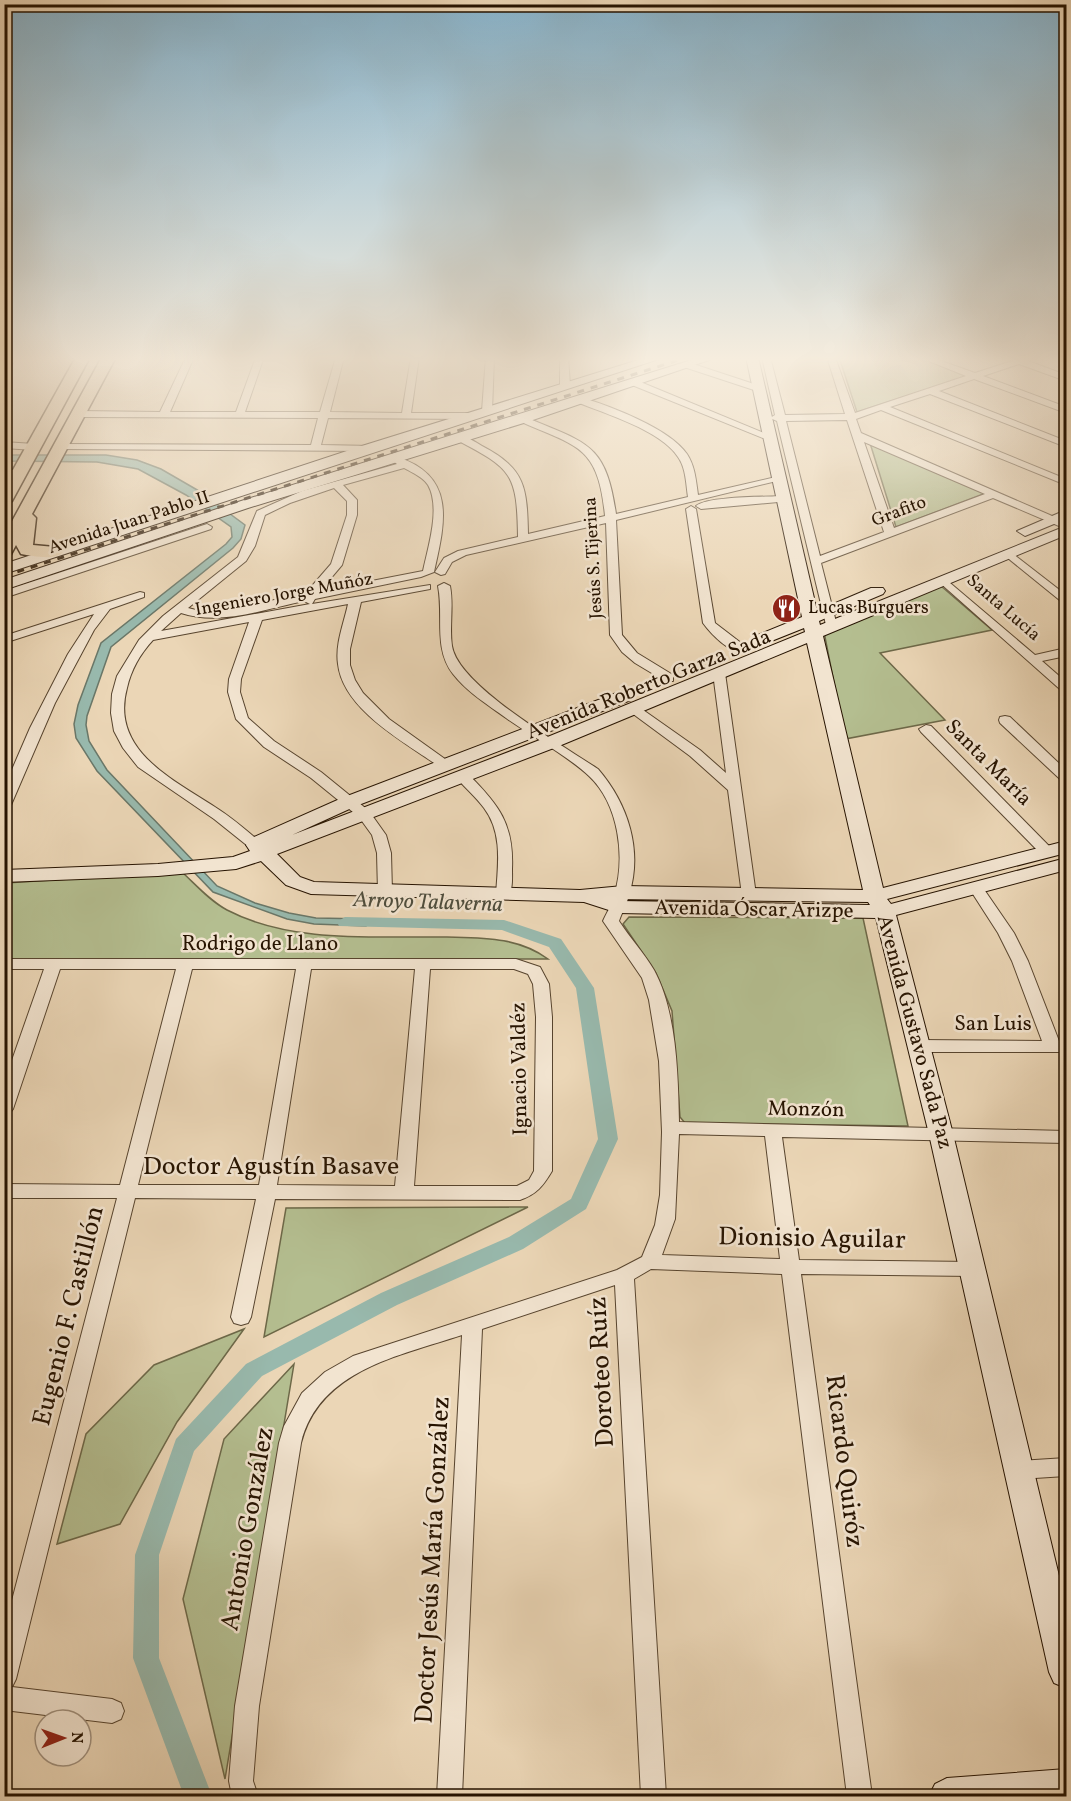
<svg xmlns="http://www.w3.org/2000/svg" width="1071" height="1801" font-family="Vollkorn,serif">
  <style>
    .green { fill: #b4be90; stroke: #6d6848; stroke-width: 1.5 }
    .water { fill: #98b9ad; stroke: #6a7768; stroke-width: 1.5 }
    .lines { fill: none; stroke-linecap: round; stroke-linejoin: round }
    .canal { fill: #98b9ad; fill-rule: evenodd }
    .street-casing { stroke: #57442e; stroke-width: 2 }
    .secondary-casing { stroke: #261300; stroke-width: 2 }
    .primary-casing { stroke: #261300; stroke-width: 3 }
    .street { fill: #f2e4d0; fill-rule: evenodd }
    .secondary { fill: #f2e4d0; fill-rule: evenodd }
    .primary { fill: #ebd6b6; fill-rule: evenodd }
    .rail { stroke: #261300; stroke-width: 3; stroke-dasharray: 7 7; stroke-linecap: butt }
    .labels { text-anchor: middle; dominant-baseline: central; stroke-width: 5; stroke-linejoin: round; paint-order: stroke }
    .far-street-label { font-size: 18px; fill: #261300; stroke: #f2e4d0 }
    .far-poi-label { font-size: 18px; fill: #261300; stroke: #f2e4d0; text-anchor: start }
    .street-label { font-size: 21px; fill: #261300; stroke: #f2e4d0 }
    .water-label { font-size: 22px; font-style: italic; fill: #4e4d3d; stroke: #f2e4d0 }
    .near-street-label { font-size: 26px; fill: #261300; stroke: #f2e4d0 }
  </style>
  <rect width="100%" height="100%" fill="#ebd6b6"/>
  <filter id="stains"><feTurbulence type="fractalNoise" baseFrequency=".00333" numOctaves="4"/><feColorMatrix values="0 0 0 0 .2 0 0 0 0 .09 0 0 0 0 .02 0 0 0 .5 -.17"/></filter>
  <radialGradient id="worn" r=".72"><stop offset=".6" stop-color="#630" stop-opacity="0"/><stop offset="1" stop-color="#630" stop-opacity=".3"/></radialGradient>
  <g class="green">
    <polygon points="839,357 917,357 968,376 857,412"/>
    <polygon points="870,443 986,493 896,527"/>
    <polygon points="941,586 992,630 880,653 945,720 845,739 824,632"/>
    <path d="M 182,872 C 196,885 210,901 227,910 C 292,944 376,936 447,937 C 483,938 518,937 548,959 L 5,959 L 5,883 Z"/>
    <polygon points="629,917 863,918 908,1126 685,1123 680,1117 672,1011 656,973 623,924"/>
    <polygon points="528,1207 264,1337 286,1208"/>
    <polygon points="244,1329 177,1422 120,1524 57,1544 86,1434 154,1365"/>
    <polygon points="294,1364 225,1779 183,1599 224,1439"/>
  </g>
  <polygon class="water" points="5,455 106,455 137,460 161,469 199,491 245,525 241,539 233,548 111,647 87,716 86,725 89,741 107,770 217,886 255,903 289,913 316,918 367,919 366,926 314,924 287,919 213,892 97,771 76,738 74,724 78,705 101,643 226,544 232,537 231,527 186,495 138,469 97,462 5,461"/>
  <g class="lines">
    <polygon class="canal" points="345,917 504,920 561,939 594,988 618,1139 586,1209 523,1249 397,1305 262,1376 194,1451 159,1555 159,1658 212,1796 184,1796 133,1658 135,1555 176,1439 246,1364 381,1293 509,1237 571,1199 598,1139 576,988 549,947 502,930 339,926 337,922"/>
    <defs>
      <g id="street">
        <polygon points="10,357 18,357 4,374 4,364"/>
        <polygon points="186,357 194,357 170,412 236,412 256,357 264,357 245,412 320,412 336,357 344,357 330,412 402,413 411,357 419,357 411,413 470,413 475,416 470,419 328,418 321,445 373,446 373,450 370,451 58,449 56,447 61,444 311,445 318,418 79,417 74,414 79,411 160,412"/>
        <polygon points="486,357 494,357 492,411 487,414 482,411"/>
        <polygon points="560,357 568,357 570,385 565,388 560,385"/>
        <path d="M 762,357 L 770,357 L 785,415 L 845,414 L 827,357 L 835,357 L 855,413 L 966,376 L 919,357 L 930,357 L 975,373 L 1012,361 L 1013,358 L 1036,357 L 1028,361 L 1066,375 L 1066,381 L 1019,364 L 983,376 L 1066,407 L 1066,413 L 974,379 L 939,391 L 1066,441 L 1066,447 L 930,394 L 890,407 L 1066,479 L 1066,485 L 881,410 L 856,419 L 861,433 L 1066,522 L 1066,529 L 993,498 L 821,563 L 837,626 L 831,630 L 827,629 L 777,421 L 770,418 L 775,415 ZM 847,420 L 884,532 L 820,556 L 786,421 ZM 864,442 L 985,494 L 894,528 Z"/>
        <polygon points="687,362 763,387 765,389 757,391 684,367 684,363"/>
        <polygon points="632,381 638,381 776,438 768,440 632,385"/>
        <path d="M 580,397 C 610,406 669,428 687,454 C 695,466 696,481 698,495 L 780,476 L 785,479 L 616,520 L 622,635 L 637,653 L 673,675 L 673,681 L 665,681 L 635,663 L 622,652 L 610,635 L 606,523 L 466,555 L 452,562 L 445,574 L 441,575 L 435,572 L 444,558 L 458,551 L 518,537 C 517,473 512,469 457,440 L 457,436 C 465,435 474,441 482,446 C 526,469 527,488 528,534 L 605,516 C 598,445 578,447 519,421 L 519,417 L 525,417 C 586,443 606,442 616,514 L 688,497 C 686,484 686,468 678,457 C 661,430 605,414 577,402 L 575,400 Z"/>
        <polygon points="4,442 34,444 39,447 34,450 4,448"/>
        <path d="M 397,457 C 457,476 445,523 434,572 L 421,577 L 315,599 L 312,604 L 430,585 L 430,589 L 361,602 L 350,649 L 350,665 L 355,680 L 363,693 L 389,719 L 452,764 L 450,767 L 440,767 C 406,743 343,710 338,664 C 335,644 344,623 348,604 L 262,620 L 241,679 L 240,692 L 248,718 L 274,741 L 321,772 L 369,811 L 386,835 L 391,853 L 392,892 L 385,896 L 378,892 L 377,853 L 372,835 L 359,817 L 311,778 L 264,747 L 236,719 L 228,692 L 229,679 L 249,622 L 153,640 C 140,654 131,670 127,688 C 110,750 172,779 215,807 C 231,817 245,829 259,841 L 261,844 L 259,847 L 249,847 L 214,819 L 138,767 L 123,748 L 114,731 L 111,713 L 112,694 L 117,676 L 139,640 L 163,616 L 238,557 L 257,511 L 302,491 L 397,464 L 392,460 ZM 404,468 C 413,473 423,477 428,485 C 441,508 428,547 423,571 L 320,591 L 342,565 L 357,515 L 357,500 L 343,485 ZM 334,488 L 347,501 L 347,515 L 331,564 L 305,594 L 224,610 L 200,611 L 188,608 L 246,561 L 255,546 L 265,515 L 290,503 ZM 304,601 L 310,604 L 161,631 L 181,613 C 221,626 265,609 304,601 Z"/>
        <polygon points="4,470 20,470 25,473 20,476 4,476"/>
        <path d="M 785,496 L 790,499 L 789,501 L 701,509 L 696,506 C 708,496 766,497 785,496 Z"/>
        <path d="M 691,506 L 696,509 L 715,623 L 745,646 L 745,652 C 730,654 711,634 703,623 L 686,509 Z"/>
        <polygon points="207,524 212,527 211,529 4,598 4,591"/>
        <polygon points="1008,550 1066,595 1066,603 1062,602 1004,555 1002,553"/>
        <polygon points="943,577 1035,655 1066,648 1066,656 1042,661 1066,682 1066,692 1062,691 939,582 937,580"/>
        <path d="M 444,583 L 450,586 C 454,606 449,626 452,646 C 458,686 564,746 598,769 C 628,804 643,850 629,895 C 627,904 622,912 619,921 C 630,938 644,953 654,970 C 677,1012 678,1076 679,1122 L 1066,1131 L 1066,1143 L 782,1137 L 799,1260 L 973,1262 L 980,1264 L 983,1269 L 980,1274 L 973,1276 L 801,1274 L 872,1796 L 847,1796 L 782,1274 L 651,1269 L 634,1279 L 666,1796 L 641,1796 L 615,1285 L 482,1329 L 462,1796 L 437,1796 L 462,1335 C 399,1356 319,1370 301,1443 L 259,1706 L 253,1781 L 258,1796 L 232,1796 L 229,1781 L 235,1706 L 279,1443 L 284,1426 L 302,1393 L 325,1372 L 353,1356 L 617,1270 L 642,1257 L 655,1225 L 660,1195 L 662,1132 L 659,1061 L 649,1000 L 642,978 L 603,921 C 607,912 612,905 614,896 C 626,858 619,804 589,776 C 568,756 530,735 506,718 C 488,705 467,692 453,674 C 433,648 444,616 438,586 ZM 679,1134 L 765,1136 L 780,1259 L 662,1255 L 675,1219 Z"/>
        <polygon points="140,592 144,593 144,597 110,609 94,630 55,703 11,805 4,809 4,788 30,728 68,654 94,614 4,643 4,636"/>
        <polygon points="719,669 725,673 756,895 749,899 742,895 728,790 690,756 625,708 626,705 636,705 700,750 726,773 713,673"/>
        <polygon points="1005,716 1010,717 1066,770 1066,781 1061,780 1000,723 999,720 1000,717"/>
        <polygon points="926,725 931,726 1052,849 1054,852 1052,855 1042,855 921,732 919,729"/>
        <path d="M 463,773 L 468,774 C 499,805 514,824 512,869 C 512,878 513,889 508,897 L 498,897 L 496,894 C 498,865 503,833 484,808 C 476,797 465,788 456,777 Z"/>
        <polygon points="976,884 981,885 1014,933 1028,961 1059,1041 1066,1042 1066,1052 918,1052 912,1050 910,1046 912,1042 918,1040 1042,1041 1012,961 998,933 969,888"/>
        <path d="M 4,959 L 516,959 L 540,967 L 549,984 L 552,1017 L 552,1171 C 543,1186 537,1194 520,1200 L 275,1199 L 251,1317 L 248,1323 L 241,1325 L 234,1323 L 231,1317 L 256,1199 L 135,1198 L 16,1679 L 12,1687 L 112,1699 L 121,1703 L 124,1711 L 121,1719 L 112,1723 L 4,1710 L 4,1631 L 117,1198 L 4,1198 L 4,1184 L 120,1185 L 176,969 L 60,969 L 13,1109 L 10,1113 L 4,1115 L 4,1083 L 44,969 L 4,969 ZM 192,969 L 296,969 L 259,1185 L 138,1185 ZM 311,969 L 415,969 L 395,1186 L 277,1185 ZM 430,969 L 514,969 L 528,974 L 533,984 L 536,1017 L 534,1171 L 529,1180 L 517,1186 L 414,1186 Z"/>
        <polygon points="1066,1458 1066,1476 1019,1479 1011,1477 1008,1470 1011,1463 1019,1461"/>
      </g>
      <g id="secondary">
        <polygon points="648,357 665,357 4,574 4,564 365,445"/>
        <polygon points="701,357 718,357 527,422 248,508 4,590 4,580 238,502"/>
        <path d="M 746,357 L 758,357 L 817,611 L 871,588 L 883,588 L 885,591 L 883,594 L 819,621 L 820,625 L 1066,526 L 1066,535 L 823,636 L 883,888 L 1066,841 L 1066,853 L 887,899 L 891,904 L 1066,858 L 1066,870 L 896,915 L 953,1134 L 1066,1605 L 1066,1688 L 1054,1683 L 1049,1672 L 929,1134 L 876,918 L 618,913 L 584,902 L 311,894 L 286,885 L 261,861 L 236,869 L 158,876 L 4,882 L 4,870 L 158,864 L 233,857 L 250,851 L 246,845 L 254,837 L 342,798 L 619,692 L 625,691 L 634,696 L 631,700 L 356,806 L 292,835 L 545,738 L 805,632 L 804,628 L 759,646 L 751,641 L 753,637 L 802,617 ZM 807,643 L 863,890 L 623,886 L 580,890 L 314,882 L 300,877 L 277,854 L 559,746 ZM 614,899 L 868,902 L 870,905 L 619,901 Z"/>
        <polygon points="1066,510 1066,519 1025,536 1017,531"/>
        <polygon points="1066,1769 1066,1796 929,1796 935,1784 947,1778"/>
      </g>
      <g id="primary">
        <polygon points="76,357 90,357 12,501 4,506 4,486"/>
        <path d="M 102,357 L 116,357 L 32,514 L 36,518 L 33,545 L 55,547 L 63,552 C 55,561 33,556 21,554 L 16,545 L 10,556 L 4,557 L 4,536 Z"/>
      </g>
    </defs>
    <use href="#street" class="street-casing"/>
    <use href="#secondary" class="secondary-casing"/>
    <use href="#primary" class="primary-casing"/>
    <use href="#street" class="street"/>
    <use href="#secondary" class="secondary"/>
    <use href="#primary" class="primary"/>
    <polyline class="rail" points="4,576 688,357"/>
  </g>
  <linearGradient id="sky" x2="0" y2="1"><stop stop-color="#88b6d0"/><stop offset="0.59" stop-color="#f6edde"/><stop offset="1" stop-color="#f6edde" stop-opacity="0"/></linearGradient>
  <rect width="1071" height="609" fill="url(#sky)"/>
  <defs>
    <symbol id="restaurant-disc" viewBox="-11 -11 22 22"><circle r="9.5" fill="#8f2418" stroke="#f2e4d0"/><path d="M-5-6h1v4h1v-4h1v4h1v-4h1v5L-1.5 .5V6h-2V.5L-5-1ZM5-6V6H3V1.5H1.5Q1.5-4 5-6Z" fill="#fff"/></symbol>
  </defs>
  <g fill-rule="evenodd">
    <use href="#restaurant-disc" x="770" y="592" width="33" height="33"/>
  </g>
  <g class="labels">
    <g class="far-street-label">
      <text transform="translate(899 512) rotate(-21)">Grafito</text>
      <text transform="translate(129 523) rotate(-18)">Avenida Juan Pablo II</text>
      <text transform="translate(594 558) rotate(-93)">Jesús S. Tijerina</text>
      <text transform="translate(284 595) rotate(-10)">Ingeniero Jorge Muñóz</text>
      <text transform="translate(1003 608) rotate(41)">Santa Lucía</text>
    </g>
    <g class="far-poi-label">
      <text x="808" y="608">Lucas Burguers</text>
    </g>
    <g class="street-label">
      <text transform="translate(649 685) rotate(-22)">Avenida Roberto Garza Sada</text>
      <text transform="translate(988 763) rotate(45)">Santa María</text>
      <text transform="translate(754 910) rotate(1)">Avenida Óscar Arizpe</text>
      <text x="260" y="944">Rodrigo de Llano</text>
      <text x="993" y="1024">San Luis</text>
      <text transform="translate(914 1032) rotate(75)">Avenida Gustavo Sada Paz</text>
      <text transform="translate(520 1069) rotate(-91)">Ignacio Valdéz</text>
      <text transform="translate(806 1110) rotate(1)">Monzón</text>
    </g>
    <g class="water-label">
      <text transform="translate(428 903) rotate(2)">Arroyo Talaverna</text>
    </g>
    <g class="near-street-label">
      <text x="271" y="1167">Doctor Agustín Basave</text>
      <text transform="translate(812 1239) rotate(1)">Dionisio Aguilar</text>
      <text transform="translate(69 1316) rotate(-76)">Eugenio F. Castillón</text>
      <text transform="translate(602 1372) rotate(-93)">Doroteo Ruíz</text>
      <text transform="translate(844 1461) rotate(83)">Ricardo Quiróz</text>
      <text transform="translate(248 1529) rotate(-80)">Antonio González</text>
      <text transform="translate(433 1560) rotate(-87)">Doctor Jesús María González</text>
    </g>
  </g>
  <rect width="1071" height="1801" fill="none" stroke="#ebd6b6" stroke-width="24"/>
  <rect x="6" y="6" width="1059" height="1789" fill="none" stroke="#261300" stroke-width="3"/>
  <rect x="12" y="12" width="1047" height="1777" fill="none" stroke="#261300" stroke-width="1.5"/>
  <g transform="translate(63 1738) rotate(89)"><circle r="28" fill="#f2e4d0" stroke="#a0907d" stroke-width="1.5"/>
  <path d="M0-4.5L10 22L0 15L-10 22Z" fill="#8f2418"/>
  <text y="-9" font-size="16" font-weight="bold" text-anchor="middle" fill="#261300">N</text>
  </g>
  <rect width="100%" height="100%" filter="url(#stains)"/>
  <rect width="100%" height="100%" fill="url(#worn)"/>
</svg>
